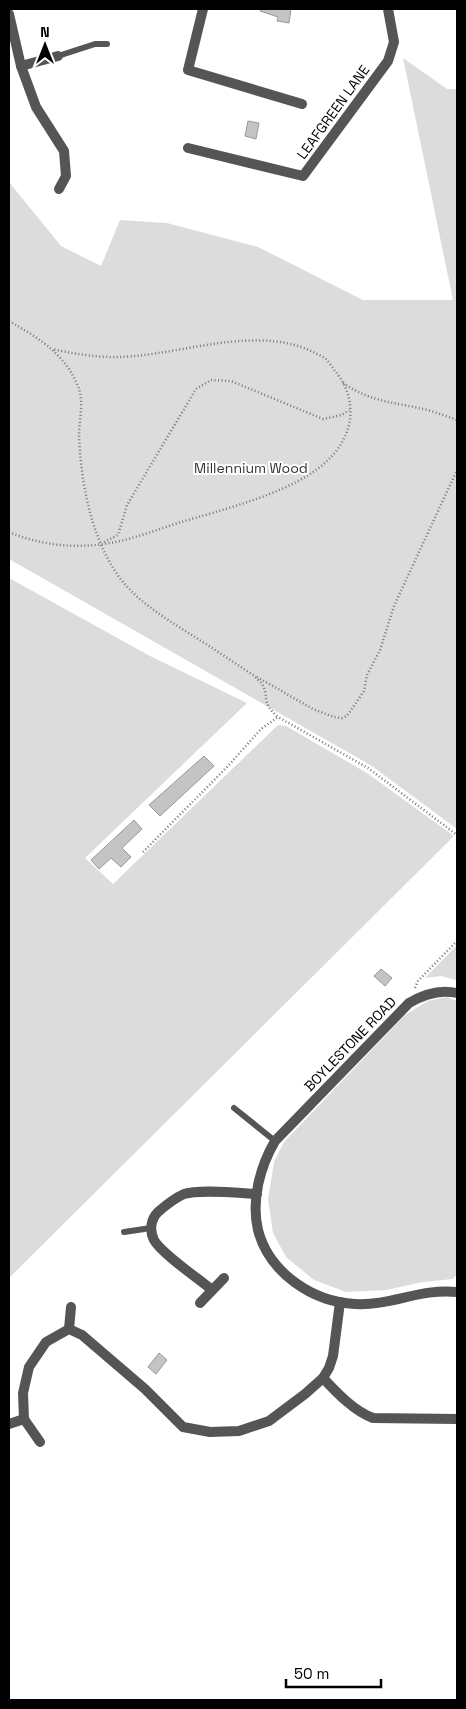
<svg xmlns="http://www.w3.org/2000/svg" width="466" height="1709" font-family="'Space Grotesk',sans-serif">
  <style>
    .green { fill: #dcdcdc }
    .building { fill: #c4c4c4; stroke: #999 }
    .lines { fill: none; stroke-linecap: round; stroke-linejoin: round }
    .path { stroke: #777; stroke-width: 2.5; stroke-dasharray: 1 2.5; stroke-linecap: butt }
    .service { stroke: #555; stroke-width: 6 }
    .minor { stroke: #555; stroke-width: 10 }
    .labels { text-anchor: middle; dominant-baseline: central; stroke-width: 4; stroke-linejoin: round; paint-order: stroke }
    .street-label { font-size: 14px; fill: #000; stroke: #fff }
    .park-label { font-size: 14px; fill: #333; stroke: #fff }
  </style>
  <rect width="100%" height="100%" fill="#fff"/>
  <g class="green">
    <polygon points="403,58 447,89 457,89 457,829 372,766 9,559 9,182 61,246 101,266 120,220 167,223 258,247 363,300 453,300"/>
    <polygon points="9,578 150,656 247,703 85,858 113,884 278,725 286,726 367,773 454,836 9,1278"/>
    <polygon points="457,945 456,980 441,976 425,978"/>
    <polygon points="447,997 457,1001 457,1274 453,1279 423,1282 386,1290 346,1292 314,1280 286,1257 273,1233 268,1199 274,1162 284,1142 405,1015 428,1001"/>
  </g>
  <g class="building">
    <polygon points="260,9 291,9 289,23 277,21 278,17 260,11"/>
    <polygon points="248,121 259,123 256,139 245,136"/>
    <polygon points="204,756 214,766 160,816 149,805"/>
    <polygon points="134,820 142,829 122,848 131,857 121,867 111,858 99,869 91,860"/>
    <polygon points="381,969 392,978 385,986 374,976"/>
    <polygon points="159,1353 167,1360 156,1374 148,1367"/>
  </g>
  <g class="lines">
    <g class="path">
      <path d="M 9,321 C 37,337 64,353 77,384 C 85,400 79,419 79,436 C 81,481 90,532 115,571 C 133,599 162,616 190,634 C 211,647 232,661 253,675 C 256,678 260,681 262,684 C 270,697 260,702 278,717 L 368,768 L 457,835"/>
      <path d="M 343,383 C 374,404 398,402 431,411 C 440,414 449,417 457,420"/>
      <path d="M 9,532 C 35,543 66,548 94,545 C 123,543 150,532 178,523 C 221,510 297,492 329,459 C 343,446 353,424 350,405 C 349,393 343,380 335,371 C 332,367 329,362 326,359 C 322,356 317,354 313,352 C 261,326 190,351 135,356 C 106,359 80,355 52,349"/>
      <polyline points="104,542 118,535 127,505 196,389 211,380 231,381 323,419 342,415 349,410"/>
      <polyline points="257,677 313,709 334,717 342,718 347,716 364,691 367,675 380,650 394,606 457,470"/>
      <polyline points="143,852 229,765 261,729 278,717"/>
      <polyline points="415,988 418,981 457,941"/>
    </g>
    <g class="service">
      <polyline points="58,56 95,44 107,44"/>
      <polyline points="234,1108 275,1141"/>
      <polyline points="124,1232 151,1228"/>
    </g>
    <g class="minor">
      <polyline points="203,9 188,70 302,104"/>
      <polyline points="9,14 21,66 36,107 64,151 66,176 59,189"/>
      <polyline points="21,66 58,56"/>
      <polyline points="188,148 303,176 388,61 394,42 388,9"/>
      <path d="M 457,993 C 440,989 424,994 409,1003 L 275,1141 C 260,1167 251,1200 258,1230 C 269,1273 313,1302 355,1304 C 391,1306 420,1288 457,1292"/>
      <path d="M 212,1290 C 199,1279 161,1253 154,1240 C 149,1230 151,1219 158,1212 C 166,1205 175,1198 184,1194 C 200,1189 238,1193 257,1194"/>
      <polyline points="200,1303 224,1278"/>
      <polyline points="69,1329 71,1307"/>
      <path d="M 323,1378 C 337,1393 354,1411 373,1418 L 457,1419"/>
      <polyline points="9,1424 24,1419"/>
      <polyline points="40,1442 24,1419 23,1393 29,1367 46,1342 69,1329 82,1335 145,1389 183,1427 210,1432 239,1431 269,1421 305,1394 323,1378 329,1368 333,1356 340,1302"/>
    </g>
  </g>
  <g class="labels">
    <g class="street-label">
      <text transform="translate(333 112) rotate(-54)">LEAFGREEN LANE</text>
      <text transform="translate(350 1044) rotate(-46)">BOYLESTONE ROAD</text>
    </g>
    <g class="park-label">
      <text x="251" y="468">Millennium Wood</text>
    </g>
  </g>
  <rect width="466" height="1709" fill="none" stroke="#000000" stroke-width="20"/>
  <g transform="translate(45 45)" stroke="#ffffff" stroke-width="4" paint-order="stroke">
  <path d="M0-4L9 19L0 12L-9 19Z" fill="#000000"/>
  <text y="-8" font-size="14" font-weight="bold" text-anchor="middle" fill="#000000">N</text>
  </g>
  <path d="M286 1679v8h95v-8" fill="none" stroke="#000000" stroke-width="2.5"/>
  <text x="294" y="1679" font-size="15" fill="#000000" stroke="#ffffff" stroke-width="4" paint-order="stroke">50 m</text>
</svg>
